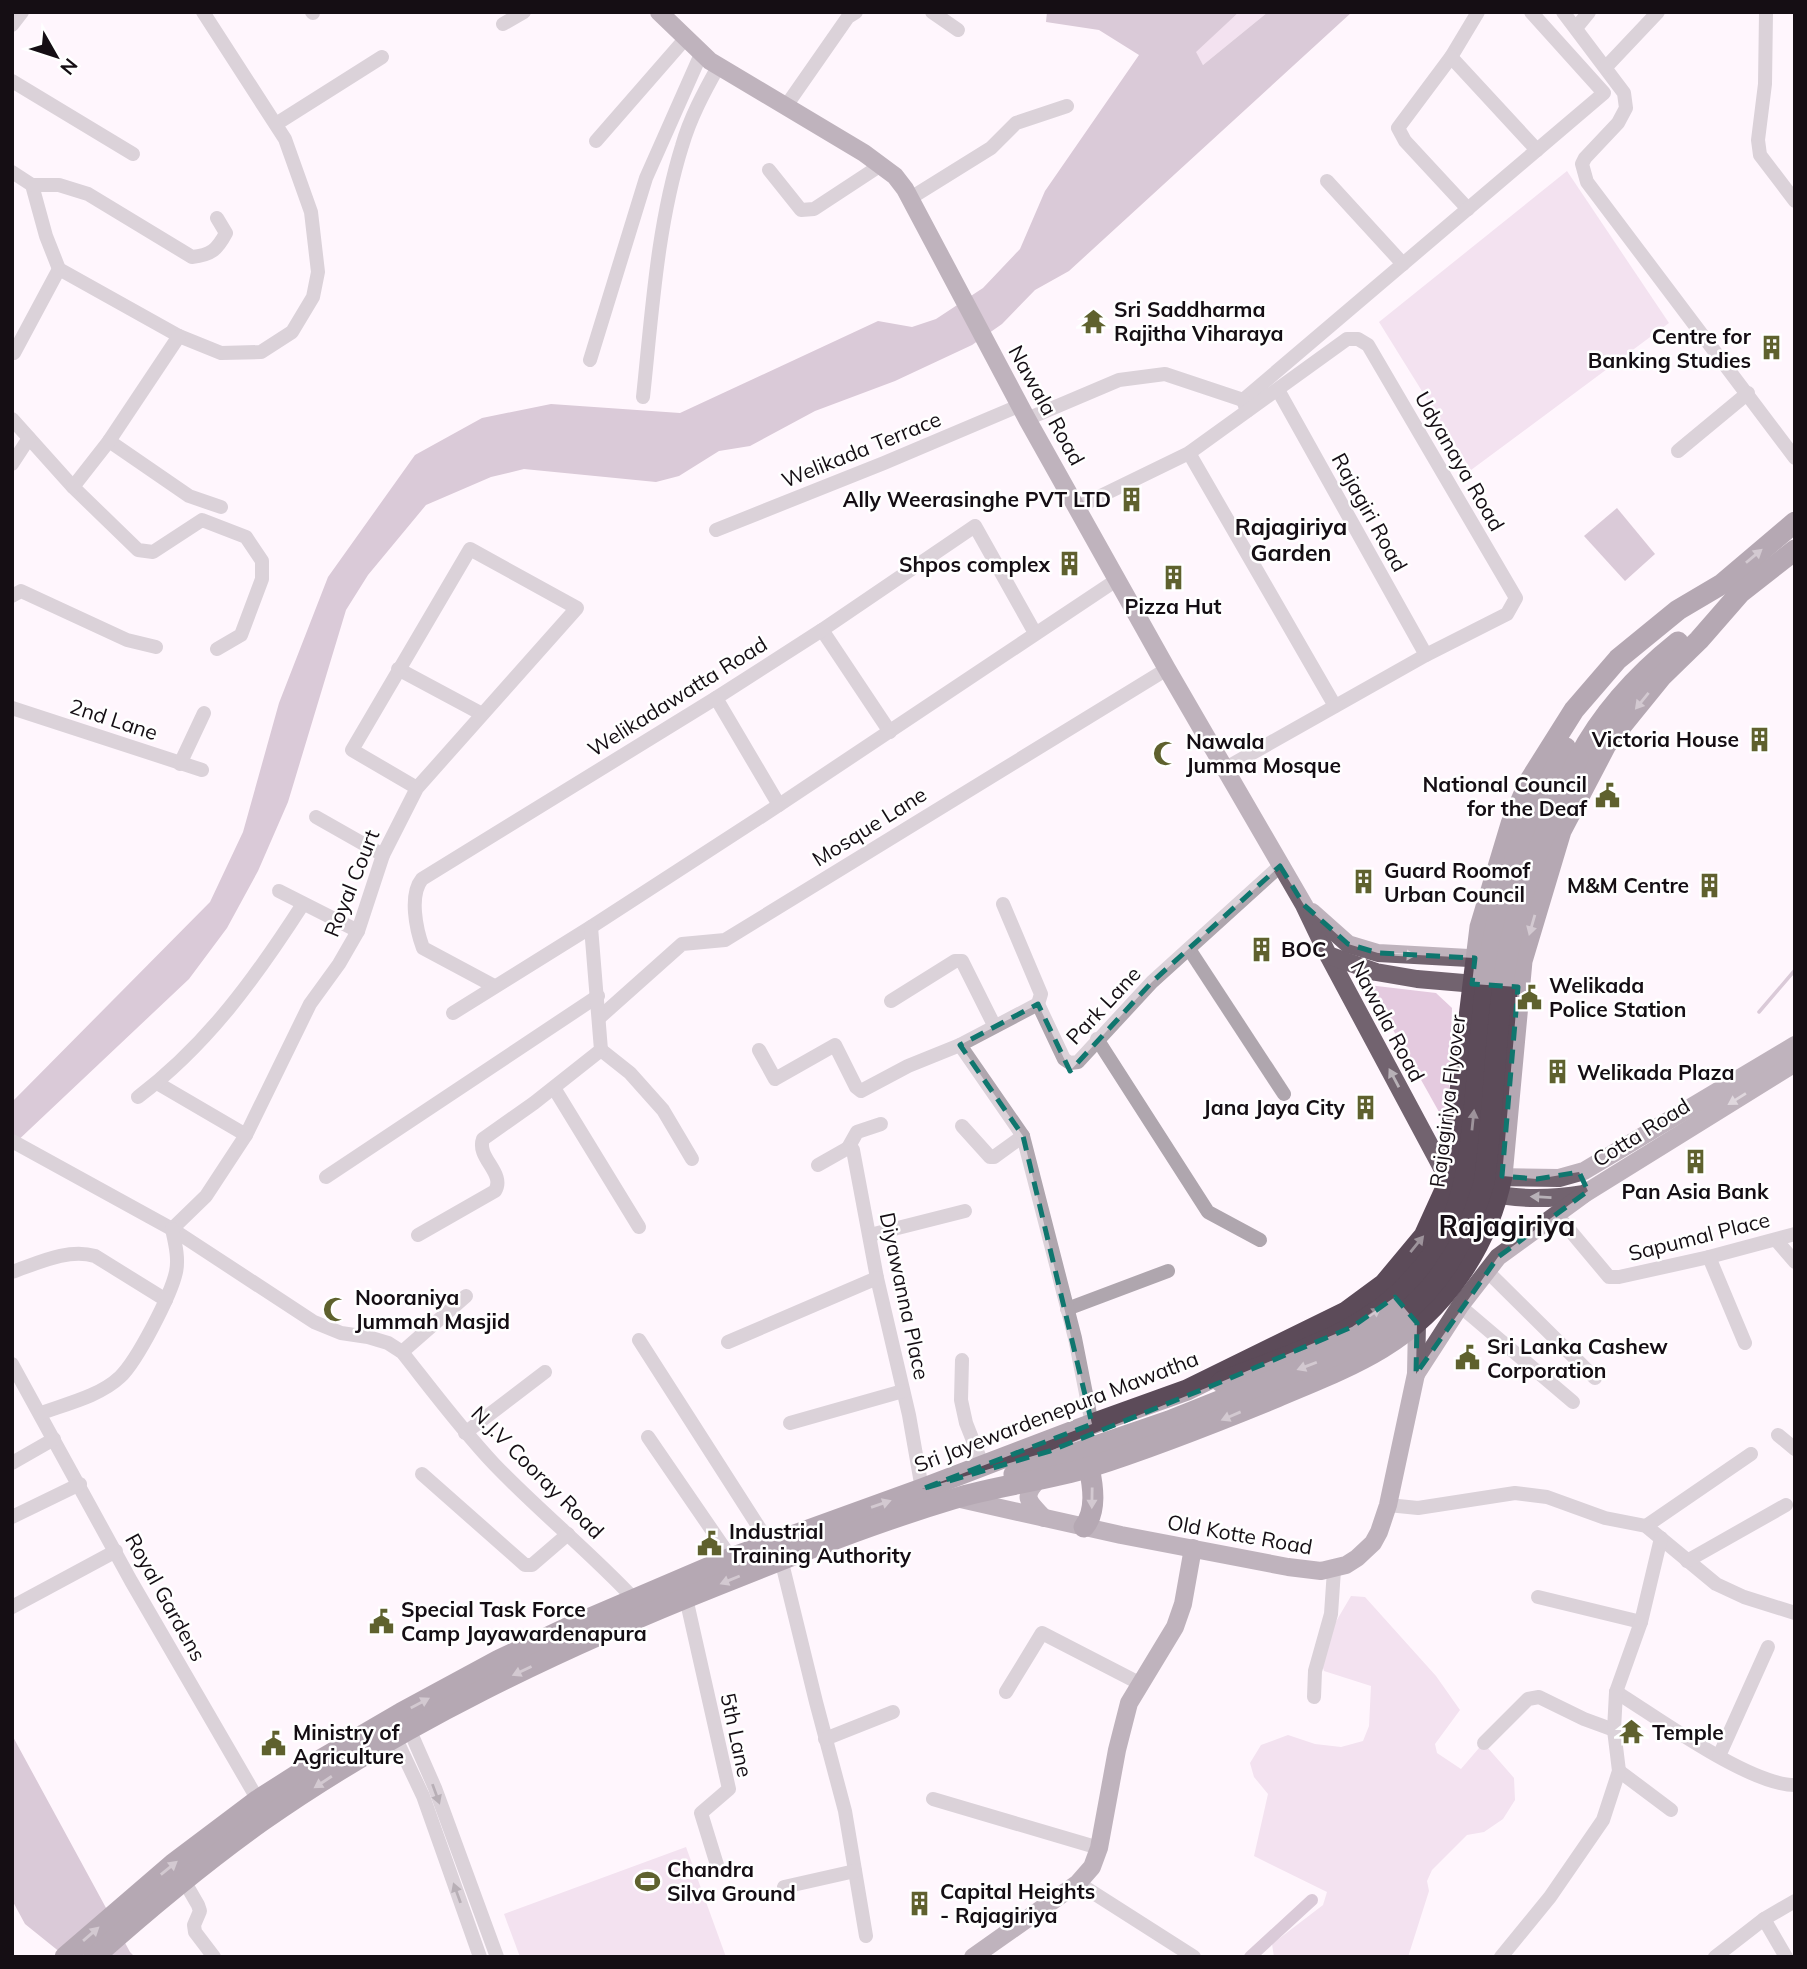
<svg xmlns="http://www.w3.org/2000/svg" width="1807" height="1969" font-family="Mulish,sans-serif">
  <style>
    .green { fill: #e4cadf }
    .water { fill: #ae94aa }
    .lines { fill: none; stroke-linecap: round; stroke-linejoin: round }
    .stream { stroke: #ae94aa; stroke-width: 3.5 }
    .canal { stroke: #ae94aa; stroke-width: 12 }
    .minor { stroke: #afa6ae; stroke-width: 14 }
    .major { stroke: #72636f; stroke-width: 18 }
    .highway { stroke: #5c4b59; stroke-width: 21 }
    .highway-bridge { stroke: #5c4b59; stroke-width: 21 }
    .oneway { fill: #9d939b }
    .oneway2 { fill: #b8b1b7 }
    .oneway3 { fill: #625a61 }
    .marked { fill: none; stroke: #0f766e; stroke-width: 5; stroke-dasharray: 14 9; stroke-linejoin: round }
    .labels { text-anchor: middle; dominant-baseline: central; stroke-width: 5; stroke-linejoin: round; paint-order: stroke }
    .poi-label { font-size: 21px; font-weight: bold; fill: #150e14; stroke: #fff; text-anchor: start }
    .street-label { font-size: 21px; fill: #150e14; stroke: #fff }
    .neighbourhood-label { font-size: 23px; font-weight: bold; fill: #150e14; stroke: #fff }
    .district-label { font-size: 28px; font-weight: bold; fill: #150e14; stroke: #fff }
  </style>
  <rect width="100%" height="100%" fill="#fff6fd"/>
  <g class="green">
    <polygon points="1239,12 1268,12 1203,65 1195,52"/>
    <polygon points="1567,171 1669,323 1471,470 1379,322"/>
    <polygon points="1368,985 1436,993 1452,1008 1448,1128"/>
    <polygon points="1351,1596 1365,1597 1436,1676 1460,1710 1435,1744 1437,1753 1461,1769 1479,1748 1487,1747 1514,1778 1515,1800 1503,1819 1484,1832 1467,1835 1432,1870 1427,1881 1429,1891 1408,1957 1274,1957 1272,1944 1323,1905 1327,1892 1254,1856 1268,1794 1254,1777 1250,1763 1261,1745 1288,1735 1315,1744 1341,1747 1363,1741 1369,1726 1371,1686 1324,1671 1318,1652"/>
    <polygon points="686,1847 726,1957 520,1957 504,1914"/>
  </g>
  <g class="water">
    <polygon points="1047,12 1239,12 1196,52 1203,65 1268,12 1352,12 1069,271 1035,290 1002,324 972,345 895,381 815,411 750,446 719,451 679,476 656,482 524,469 491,477 426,505 368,575 346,610 288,802 258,871 227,928 189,979 12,1146 12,1102 210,902 243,832 279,703 328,577 415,455 482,418 551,404 680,413 878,321 912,327 936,319 983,288 1020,249 1045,191 1139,55 1099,30 1046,22"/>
    <polygon points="1617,508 1655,554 1625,581 1584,536"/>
    <polygon points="12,1735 130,1952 135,1957 66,1957 25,1924 12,1900"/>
  </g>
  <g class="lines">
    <polyline class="stream" points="1759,1012 1795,970"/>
    <polyline class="canal" points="1250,1957 1312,1900"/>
    <g class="minor">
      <polyline points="312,12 313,13"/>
      <polyline points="932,12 958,30"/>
      <polyline points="1563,12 1624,93 1626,108 1618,123 1585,158 1582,164 1587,182 1795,458"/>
      <polyline points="1766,12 1765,84 1758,140 1760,155 1795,201"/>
      <polyline points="503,24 524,12"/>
      <polyline points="12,25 22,12"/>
      <polyline points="1576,28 1589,12"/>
      <polyline points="1451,57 1478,12"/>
      <polyline points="1606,67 1658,12"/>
      <polyline points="12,81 133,154"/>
      <polyline points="786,106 848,17 856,12"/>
      <polyline points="276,124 382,57"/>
      <polyline points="596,141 685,39"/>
      <polyline points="769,170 801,210 814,209 881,165"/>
      <polyline points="12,172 32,185 46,236 59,269 179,336 221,353 261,352 292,332 313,297 318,272 311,212 285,139 203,12"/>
      <polyline points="1327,181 1403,264"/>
      <path d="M 32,185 L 59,185 L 88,194 L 192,257 C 211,255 217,250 226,233 L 217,218"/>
      <polyline points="909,199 991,148 1016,123 1067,106"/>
      <polyline points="1468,209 1405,141 1398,128 1451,57 1537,150"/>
      <polyline points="14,353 59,269"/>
      <polyline points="590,360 646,178 701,54"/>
      <polyline points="1278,390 1426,655"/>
      <path d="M 643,397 C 652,313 657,226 682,146 C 690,118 704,92 718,67"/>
      <polyline points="1247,411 1243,400 1604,93 1531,12"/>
      <polyline points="12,419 73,487 138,550 153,552 202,520 246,537 262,561 262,579 241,635 217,649"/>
      <polyline points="1027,419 1119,380 1165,374 1243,400"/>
      <polyline points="109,441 189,496 221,507"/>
      <polyline points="1678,451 1748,393"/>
      <polyline points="1189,453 1335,706"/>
      <polyline points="12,464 29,438"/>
      <polyline points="73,487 109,441 179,336"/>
      <polyline points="1078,507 1189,453 1347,339 1358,339 1368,345 1516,598 1507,614 1426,655 1224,769"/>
      <polyline points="716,530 884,463 1021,405"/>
      <polyline points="12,596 21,591 127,640 156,647"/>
      <polyline points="822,630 890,732"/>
      <polyline points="398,669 482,714"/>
      <polyline points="716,698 779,805"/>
      <polyline points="12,708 202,770"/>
      <polyline points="180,764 204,713"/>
      <polyline points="316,817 383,855"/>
      <polyline points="279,891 358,931"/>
      <polyline points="1003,904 1041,994 1038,1004"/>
      <polyline points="1189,949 1284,1094"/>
      <path d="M 494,986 L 423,948 C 416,929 409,895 422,879 L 716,698 L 822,630 L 975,526 L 1035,633"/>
      <polyline points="891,1001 955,961 962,961 994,1025"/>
      <polyline points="453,1013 591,927 779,805 1118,579"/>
      <polyline points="599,1018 682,944 725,940 1167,669"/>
      <polyline points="1097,1039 1208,1212 1260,1240"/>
      <polyline points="601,1050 630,1073 663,1110 692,1159"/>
      <polyline points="759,1050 775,1079 835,1045 856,1087 861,1091 908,1066 960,1045"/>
      <polyline points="157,1083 246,1135"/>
      <polyline points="554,1088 639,1227"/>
      <path d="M 138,1097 C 208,1044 256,977 303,904"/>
      <polyline points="962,1126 990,1157 994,1157 1023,1136"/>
      <path d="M 12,1141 L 172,1229 L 314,1322 L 341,1333 L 368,1337 L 388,1343 L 402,1352 C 432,1390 461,1429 494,1464 C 539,1511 590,1552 634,1599"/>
      <polyline points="848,1148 857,1132 881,1124"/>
      <polyline points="818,1165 848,1148 853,1150 877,1278 909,1415 922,1489"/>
      <polyline points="326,1177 598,996"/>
      <polyline points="1557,1215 1609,1277 1619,1277 1709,1257 1795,1234"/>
      <polyline points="172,1229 206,1196 246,1135 310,1004 339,964 358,931 383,855 417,788 577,608 470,549 352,750 417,788"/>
      <path d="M 418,1235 L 495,1191 C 506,1173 476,1158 483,1139 L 534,1103 L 601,1050 L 591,927"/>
      <polyline points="870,1235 965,1211"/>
      <polyline points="1776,1240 1795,1262"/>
      <polyline points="1709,1257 1745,1343"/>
      <polyline points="1487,1271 1595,1378"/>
      <path d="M 12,1272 C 38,1263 68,1248 95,1256 L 166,1300"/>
      <polyline points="1460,1306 1573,1402"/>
      <polyline points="1067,1309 1168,1271"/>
      <polyline points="639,1340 769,1543"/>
      <polyline points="728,1342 877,1278"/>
      <polyline points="402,1352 466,1296"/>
      <polyline points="962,1360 961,1400 966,1423 983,1466"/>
      <polyline points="12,1364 131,1581 258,1800"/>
      <path d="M 41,1413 C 66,1404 100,1396 120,1377 C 137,1361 171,1295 176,1272 C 179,1258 175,1243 172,1229"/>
      <polyline points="790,1423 903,1391"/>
      <polyline points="1092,1424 1075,1338 1023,1136 960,1045 1038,1004 1064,1059 1070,1063 1078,1062 1152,982 1280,866"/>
      <polyline points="465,1433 545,1372"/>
      <polyline points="1778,1435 1795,1449"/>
      <polyline points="648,1437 731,1558"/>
      <polyline points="12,1463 54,1439"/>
      <polyline points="422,1474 525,1565 532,1565 568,1534"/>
      <polyline points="1388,1505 1418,1508 1515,1493 1547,1497 1605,1518 1646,1526 1716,1584 1744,1597 1795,1613"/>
      <polyline points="12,1517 80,1484"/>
      <polyline points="1646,1526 1751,1454"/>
      <polyline points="781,1559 816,1702 845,1811 866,1936"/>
      <polyline points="1687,1561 1786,1505"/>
      <polyline points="1538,1597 1641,1622"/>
      <polyline points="686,1598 729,1789 701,1813 718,1868"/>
      <polyline points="12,1607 116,1551"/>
      <polyline points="1006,1692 1042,1633 1139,1683"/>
      <path d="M 1616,1692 C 1658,1718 1749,1785 1795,1785"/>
      <polyline points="1314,1697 1315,1671 1331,1614 1334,1570"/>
      <polyline points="410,1731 435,1788 497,1957"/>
      <polyline points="396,1739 423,1796 480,1957"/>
      <polyline points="825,1739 893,1712"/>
      <polyline points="1484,1743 1528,1699 1539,1697 1584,1719 1614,1730"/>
      <polyline points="1719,1756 1768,1647"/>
      <polyline points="1619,1771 1671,1810"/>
      <polyline points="933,1799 1099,1848"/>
      <polyline points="183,1879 198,1905 200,1911 194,1925 195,1932 214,1957"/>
      <polyline points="1078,1883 1194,1957"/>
      <polyline points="784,1887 855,1871"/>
      <polyline points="1764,1919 1786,1957"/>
      <polyline points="1501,1957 1550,1897 1603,1820 1619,1771 1614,1730 1616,1692 1641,1622 1661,1538"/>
      <polyline points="1715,1957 1764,1919 1795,1901"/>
    </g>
    <g class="major">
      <polyline points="659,12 710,61 864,153 895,176 905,189 1027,419 1167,669 1304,905 1328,955 1449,1181"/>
      <polyline points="1312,912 1348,944 1378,953 1487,959"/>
      <polyline points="1328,955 1376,972 1417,979 1487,985"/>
      <polyline points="1491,1177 1559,1178 1584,1171 1795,1045"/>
      <path d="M 1486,1192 C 1517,1200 1553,1199 1584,1194 L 1795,1063"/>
      <polyline points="1416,1374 1460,1306 1498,1257 1583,1195"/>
      <path d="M 1037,1481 C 1021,1498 1030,1503 1044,1518"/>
      <polyline points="956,1498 1121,1535 1288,1567 1321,1571 1346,1565 1357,1558 1373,1543 1379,1532 1388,1505 1416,1374 1417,1323 1411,1316"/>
      <polyline points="973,1957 1078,1883 1092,1867 1099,1848 1117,1750 1129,1703 1175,1627 1183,1604 1193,1548"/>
    </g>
    <g class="highway">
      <path d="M 1578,759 C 1602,713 1638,674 1678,642"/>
      <polyline points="1014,1474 1169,1421 1229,1397"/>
      <path d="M 1084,1527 C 1097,1511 1093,1486 1089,1467"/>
      <polyline points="65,1957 173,1864 258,1800 322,1759 401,1713 499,1660 565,1629 731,1558 922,1489 1092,1424 1187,1390 1346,1312 1384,1284 1424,1236 1449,1181 1480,927 1511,824 1530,780 1574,710 1618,659 1678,610 1722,584 1795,522"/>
      <path d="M 94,1957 C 148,1909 203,1863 262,1821 C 402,1723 560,1648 718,1585 C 795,1554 873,1523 953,1499 C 998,1485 1045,1481 1090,1467 C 1153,1447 1216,1422 1277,1397 C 1312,1382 1349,1368 1382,1348 C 1444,1311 1488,1246 1502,1176 L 1522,961 L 1561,831 L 1606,745 L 1662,676 L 1699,640 L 1740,593 L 1795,550"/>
    </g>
    <g class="highway-bridge">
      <path d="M 1221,1382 C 1283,1357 1356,1337 1404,1288 C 1421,1271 1438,1250 1448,1229 C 1466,1191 1470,1151 1474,1110 C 1479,1061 1481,1011 1489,962 C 1501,885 1528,816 1566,748"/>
      <path d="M 1229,1397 C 1357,1347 1439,1329 1484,1183 C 1494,1113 1494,1041 1505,970 C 1517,895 1546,827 1578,759"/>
    </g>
  </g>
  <defs><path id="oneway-solid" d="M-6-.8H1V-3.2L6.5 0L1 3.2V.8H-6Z" transform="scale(1.75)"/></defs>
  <g class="oneway">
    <use href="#oneway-solid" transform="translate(1754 556) rotate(-40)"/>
    <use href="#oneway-solid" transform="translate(1642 701) rotate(129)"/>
    <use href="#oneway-solid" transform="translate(1532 925) rotate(106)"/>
    <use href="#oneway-solid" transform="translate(1473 1120) rotate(-84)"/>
    <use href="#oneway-solid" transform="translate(1417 1244) rotate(-51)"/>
    <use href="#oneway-solid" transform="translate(1372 1314) rotate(-35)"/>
    <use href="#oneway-solid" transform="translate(1307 1366) rotate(159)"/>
    <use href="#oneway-solid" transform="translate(1231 1416) rotate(157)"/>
    <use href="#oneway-solid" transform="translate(1092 1498) rotate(91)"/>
    <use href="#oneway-solid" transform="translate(881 1504) rotate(-19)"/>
    <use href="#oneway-solid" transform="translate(730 1580) rotate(158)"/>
    <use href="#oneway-solid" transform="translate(522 1671) rotate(155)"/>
    <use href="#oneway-solid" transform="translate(420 1703) rotate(-28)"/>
    <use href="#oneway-solid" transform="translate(323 1782) rotate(147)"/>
    <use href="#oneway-solid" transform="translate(169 1868) rotate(-39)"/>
    <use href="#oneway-solid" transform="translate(91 1934) rotate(-41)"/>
  </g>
  <g class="oneway2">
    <use href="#oneway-solid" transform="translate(1405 955) rotate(3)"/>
    <use href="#oneway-solid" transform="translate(1394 1078) rotate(-118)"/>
    <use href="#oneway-solid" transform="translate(1737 1099) rotate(148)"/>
    <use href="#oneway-solid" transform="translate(1541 1197) rotate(-177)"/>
  </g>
  <g class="oneway3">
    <use href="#oneway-solid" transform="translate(436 1794) rotate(70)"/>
    <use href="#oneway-solid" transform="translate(457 1893) rotate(-110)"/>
  </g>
  <path d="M0 0H1807V1969H0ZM 1280,866 L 1304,905 L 1348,944 L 1378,953 L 1475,958 L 1472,984 L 1518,987 L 1502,1176 L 1537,1179 L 1579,1172 L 1588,1191 L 1498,1257 L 1416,1374 L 1417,1323 L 1395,1297 L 1352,1327 L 1221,1382 L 1050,1451 L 922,1489 L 1092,1424 L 1023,1136 L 960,1045 L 1038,1004 L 1070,1071 L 1152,982 Z" fill="#fff6fd" fill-opacity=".55" fill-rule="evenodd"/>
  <path class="marked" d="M 1280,866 L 1304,905 L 1348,944 L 1378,953 L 1475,958 L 1472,984 L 1518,987 L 1502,1176 L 1537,1179 L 1579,1172 L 1588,1191 L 1498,1257 L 1416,1374 L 1417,1323 L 1395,1297 L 1352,1327 L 1221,1382 L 1050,1451 L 922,1489 L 1092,1424 L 1023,1136 L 960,1045 L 1038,1004 L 1070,1071 L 1152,982 Z"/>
  <defs>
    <symbol id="temple-bare" viewBox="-9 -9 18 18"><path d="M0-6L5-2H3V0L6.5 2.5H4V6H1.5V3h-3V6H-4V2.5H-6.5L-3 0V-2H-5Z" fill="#5f612e" stroke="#fff" stroke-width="2.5" paint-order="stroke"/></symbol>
    <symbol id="building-bare" viewBox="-9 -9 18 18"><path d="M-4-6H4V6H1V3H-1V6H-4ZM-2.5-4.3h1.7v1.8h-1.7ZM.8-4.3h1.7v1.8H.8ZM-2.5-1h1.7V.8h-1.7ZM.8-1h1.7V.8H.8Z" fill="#5f612e" stroke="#fff" stroke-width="2.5" paint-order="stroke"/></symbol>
    <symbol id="mosque-bare" viewBox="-9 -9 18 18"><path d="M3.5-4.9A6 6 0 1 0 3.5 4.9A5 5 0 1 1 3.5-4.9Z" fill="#5f612e" stroke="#fff" stroke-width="2.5" paint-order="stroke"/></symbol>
    <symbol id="civic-bare" viewBox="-9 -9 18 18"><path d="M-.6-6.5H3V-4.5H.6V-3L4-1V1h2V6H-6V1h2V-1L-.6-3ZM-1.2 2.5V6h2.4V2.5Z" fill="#5f612e" stroke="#fff" stroke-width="2.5" paint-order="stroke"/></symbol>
    <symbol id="stadium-bare" viewBox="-9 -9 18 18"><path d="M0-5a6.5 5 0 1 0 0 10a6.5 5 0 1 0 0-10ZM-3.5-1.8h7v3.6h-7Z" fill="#5f612e" stroke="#fff" stroke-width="2.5" paint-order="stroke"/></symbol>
  </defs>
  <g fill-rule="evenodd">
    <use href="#temple-bare" x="1076" y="304" width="35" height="35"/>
    <use href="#building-bare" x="1754" y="330" width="35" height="35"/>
    <use href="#building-bare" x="1114" y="482" width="35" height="35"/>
    <use href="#building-bare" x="1052" y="546" width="35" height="35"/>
    <use href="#building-bare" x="1156" y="560" width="35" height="35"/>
    <use href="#building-bare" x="1742" y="722" width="35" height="35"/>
    <use href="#mosque-bare" x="1148" y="736" width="35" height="35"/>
    <use href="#civic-bare" x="1590" y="778" width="35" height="35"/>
    <use href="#building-bare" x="1346" y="864" width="35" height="35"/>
    <use href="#building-bare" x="1692" y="868" width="35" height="35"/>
    <use href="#building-bare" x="1244" y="932" width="35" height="35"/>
    <use href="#civic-bare" x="1512" y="980" width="35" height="35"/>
    <use href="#building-bare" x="1540" y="1054" width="35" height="35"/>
    <use href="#building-bare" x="1348" y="1090" width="35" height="35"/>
    <use href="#building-bare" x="1678" y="1144" width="35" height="35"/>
    <use href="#mosque-bare" x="318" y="1292" width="35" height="35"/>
    <use href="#civic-bare" x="1450" y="1340" width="35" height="35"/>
    <use href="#civic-bare" x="692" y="1526" width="35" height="35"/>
    <use href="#civic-bare" x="364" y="1604" width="35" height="35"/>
    <use href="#temple-bare" x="1614" y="1714" width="35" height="35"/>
    <use href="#civic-bare" x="256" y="1726" width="35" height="35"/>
    <use href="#stadium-bare" x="630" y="1864" width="35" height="35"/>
    <use href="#building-bare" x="902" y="1886" width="35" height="35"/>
  </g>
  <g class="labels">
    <g class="poi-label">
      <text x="1114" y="309">Sri Saddharma<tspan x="1114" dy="24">Rajitha Viharaya</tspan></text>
      <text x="1751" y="336" text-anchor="end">Centre for<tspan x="1751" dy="24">Banking Studies</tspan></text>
      <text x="1111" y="499" text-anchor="end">Ally Weerasinghe PVT LTD</text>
      <text x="1050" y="564" text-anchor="end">Shpos complex</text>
      <text x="1173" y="606" text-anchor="middle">Pizza Hut</text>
      <text x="1739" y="739" text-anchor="end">Victoria House</text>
      <text x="1186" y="741">Nawala<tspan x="1186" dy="24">Jumma Mosque</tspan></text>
      <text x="1587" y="784" text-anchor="end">National Council<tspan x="1587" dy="24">for the Deaf</tspan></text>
      <text x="1384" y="870">Guard Roomof<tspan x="1384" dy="24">Urban Council</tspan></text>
      <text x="1689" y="885" text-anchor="end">M&amp;M Centre</text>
      <text x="1281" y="949">BOC</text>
      <text x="1549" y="985">Welikada<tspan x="1549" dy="24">Police Station</tspan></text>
      <text x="1577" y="1072">Welikada Plaza</text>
      <text x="1345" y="1107" text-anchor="end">Jana Jaya City</text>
      <text x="1695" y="1191" text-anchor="middle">Pan Asia Bank</text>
      <text x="355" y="1297">Nooraniya<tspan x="355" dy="24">Jummah Masjid</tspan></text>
      <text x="1487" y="1346">Sri Lanka Cashew<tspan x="1487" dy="24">Corporation</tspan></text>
      <text x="729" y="1531">Industrial<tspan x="729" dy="24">Training Authority</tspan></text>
      <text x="401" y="1609">Special Task Force<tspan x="401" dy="24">Camp Jayawardenapura</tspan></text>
      <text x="293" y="1732">Ministry of<tspan x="293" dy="24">Agriculture</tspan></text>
      <text x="1652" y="1732">Temple</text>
      <text x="667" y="1869">Chandra<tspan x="667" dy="24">Silva Ground</tspan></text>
      <text x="940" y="1891">Capital Heights<tspan x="940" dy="24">- Rajagiriya</tspan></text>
    </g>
    <g class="street-label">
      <text transform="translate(1047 405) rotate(61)">Nawala Road</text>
      <text transform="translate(861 449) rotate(-22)">Welikada Terrace</text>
      <text transform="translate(1460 461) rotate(60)">Udyanaya Road</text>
      <text transform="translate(1370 512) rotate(61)">Rajagiri Road</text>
      <text transform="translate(677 696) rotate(-32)">Welikadawatta Road</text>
      <text transform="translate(114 719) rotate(18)">2nd Lane</text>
      <text transform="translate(869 826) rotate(-32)">Mosque Lane</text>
      <text transform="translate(351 883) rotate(-68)">Royal Court</text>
      <text transform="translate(1103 1005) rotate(-47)">Park Lane</text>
      <text transform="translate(1388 1021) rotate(62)">Nawala Road</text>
      <text transform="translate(1447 1101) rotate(-83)">Rajagiriya Flyover</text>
      <text transform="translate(1641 1132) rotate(-32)">Cotta Road</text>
      <text transform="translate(1699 1236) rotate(-14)">Sapumal Place</text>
      <text transform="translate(905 1296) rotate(78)">Diyawanna Place</text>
      <text transform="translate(1056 1411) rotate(-21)">Sri Jayewardenepura Mawatha</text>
      <text transform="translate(538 1472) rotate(45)">N.J.V Cooray Road</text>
      <text transform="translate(1240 1534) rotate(10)">Old Kotte Road</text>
      <text transform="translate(166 1597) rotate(61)">Royal Gardens</text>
      <text transform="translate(737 1735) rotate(78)">5th Lane</text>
    </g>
    <g class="neighbourhood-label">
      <text x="1291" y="526">Rajagiriya<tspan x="1291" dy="26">Garden</tspan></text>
    </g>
    <g class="district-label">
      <text x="1507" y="1225">Rajagiriya</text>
    </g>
  </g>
  <rect width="1807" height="1969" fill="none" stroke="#150e14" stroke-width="28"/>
  <g transform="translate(56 56) rotate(129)" stroke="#ffffff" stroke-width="5" paint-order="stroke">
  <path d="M0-5L12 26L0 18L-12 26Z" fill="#150e14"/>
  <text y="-10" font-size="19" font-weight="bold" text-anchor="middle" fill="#150e14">N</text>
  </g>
</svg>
